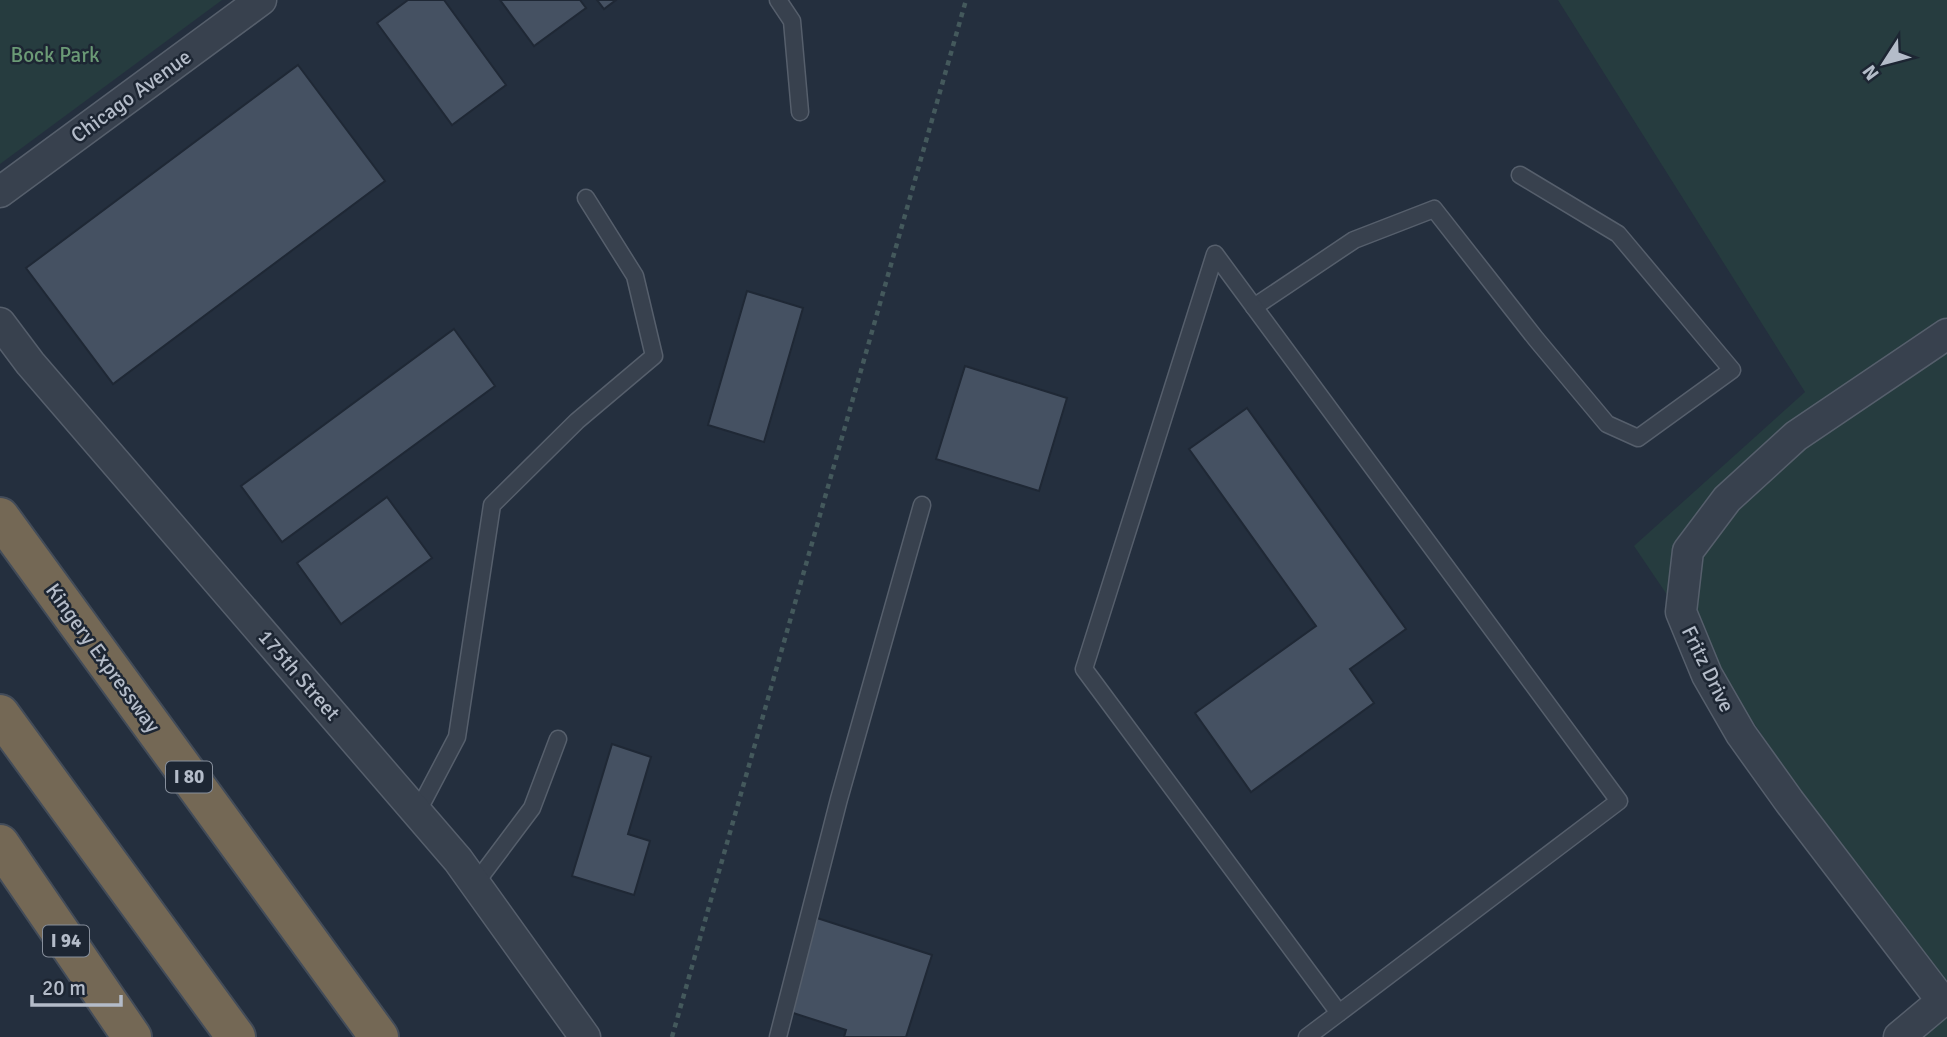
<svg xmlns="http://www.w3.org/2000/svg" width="1947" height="1037" font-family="Signika,sans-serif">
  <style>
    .green { fill: #263c3f }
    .building { fill: #455162; stroke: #1f2835; stroke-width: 2 }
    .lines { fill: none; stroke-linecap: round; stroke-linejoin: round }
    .lane-casing { stroke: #565f6c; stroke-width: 19 }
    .street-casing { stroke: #565f6c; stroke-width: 33 }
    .highway-casing { stroke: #434c59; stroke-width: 42 }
    .path { stroke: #44595c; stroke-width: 4.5; stroke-dasharray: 5 5; stroke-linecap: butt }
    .lane { stroke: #38414e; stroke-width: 16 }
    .street { stroke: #38414e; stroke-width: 30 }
    .highway { stroke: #746855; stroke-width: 38 }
    .labels { text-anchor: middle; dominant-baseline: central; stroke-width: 5; stroke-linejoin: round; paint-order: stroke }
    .shield { fill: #1d2633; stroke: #878f9c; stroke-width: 2 }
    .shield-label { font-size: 19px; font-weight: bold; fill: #b4bcc9 }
    .park-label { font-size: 21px; fill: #6b9a76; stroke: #1d2633 }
    .street-label { font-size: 21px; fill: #b4bcc9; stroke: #1d2633 }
  </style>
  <rect width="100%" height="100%" fill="#242f3e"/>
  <g class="green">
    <polygon points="0,0 222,0 0,164"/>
    <polygon points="1558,0 1947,0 1947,1037 1893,1037 1942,1001 1634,546 1805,392"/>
  </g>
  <g class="building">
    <polygon points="408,0 444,0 506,85 452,125 377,23"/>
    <polygon points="500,0 580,0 586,8 534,46"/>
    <polygon points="597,0 616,0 604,9"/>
    <polygon points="298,65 385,181 113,384 26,268"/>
    <polygon points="747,291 803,308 764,442 708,425"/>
    <polygon points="454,329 495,386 282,542 241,486"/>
    <polygon points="965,366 1067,398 1039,491 936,459"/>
    <polygon points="1247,408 1406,629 1350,669 1374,703 1251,792 1195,713 1316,626 1189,449"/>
    <polygon points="387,497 432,558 341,624 297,563"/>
    <polygon points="612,744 651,757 628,834 650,841 634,895 572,876"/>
    <polygon points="817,918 932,955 906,1037 844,1037 846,1030 787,1011"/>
  </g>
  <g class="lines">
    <defs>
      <g id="lane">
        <polyline points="778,0 792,21 800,112"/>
        <polyline points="1254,307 1354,240 1434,209 1536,339 1607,424 1638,438 1732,370 1618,234 1520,175"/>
        <polyline points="417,813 457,737 492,505 577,421 654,356 635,276 586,198"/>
        <polyline points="475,884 532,808 558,739"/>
        <polyline points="778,1037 839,799 922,505"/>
        <polyline points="1307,1037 1339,1013 1619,801 1215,254 1084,669 1339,1013"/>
      </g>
      <g id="street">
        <polyline points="0,192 261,0"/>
        <polyline points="0,323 30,363 458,860 585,1037"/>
        <polyline points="1899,1037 1942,1001 1789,801 1741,734 1707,675 1681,612 1688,551 1727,499 1796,436 1947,334"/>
      </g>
      <g id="highway">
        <polyline points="0,517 379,1037"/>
        <polyline points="0,714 236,1037"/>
        <polyline points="0,844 132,1037"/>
      </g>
    </defs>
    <use href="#lane" class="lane-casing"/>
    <use href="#street" class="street-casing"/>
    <use href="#highway" class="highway-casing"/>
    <polyline class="path" points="672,1037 966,0"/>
    <use href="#lane" class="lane"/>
    <use href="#street" class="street"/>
    <use href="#highway" class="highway"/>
  </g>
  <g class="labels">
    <g class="shield">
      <rect x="166" y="761.5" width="46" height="31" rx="5"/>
      <rect x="43" y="925.5" width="46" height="31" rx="5"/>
    </g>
    <g class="shield-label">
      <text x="189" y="777">I 80</text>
      <text x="66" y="941">I 94</text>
    </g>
    <g class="park-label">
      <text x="55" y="55">Bock Park</text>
    </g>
    <g class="street-label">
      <text transform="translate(131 96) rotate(-36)">Chicago Avenue</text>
      <text transform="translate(103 658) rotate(54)">Kingery Expressway</text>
      <text transform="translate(1708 669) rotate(64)">Fritz Drive</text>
      <text transform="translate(299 675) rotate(49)">175th Street</text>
    </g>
  </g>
  <g transform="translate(1884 63) rotate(234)" stroke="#1d2633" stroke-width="5" paint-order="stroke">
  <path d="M0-5L12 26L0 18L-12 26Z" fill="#b4bcc9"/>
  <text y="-10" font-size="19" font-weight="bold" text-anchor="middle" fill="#b4bcc9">N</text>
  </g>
  <path d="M32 995v10h89v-10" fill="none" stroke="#b4bcc9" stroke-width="3.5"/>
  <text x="42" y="995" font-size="21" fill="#b4bcc9" stroke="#1d2633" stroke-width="5" paint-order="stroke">20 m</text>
</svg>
